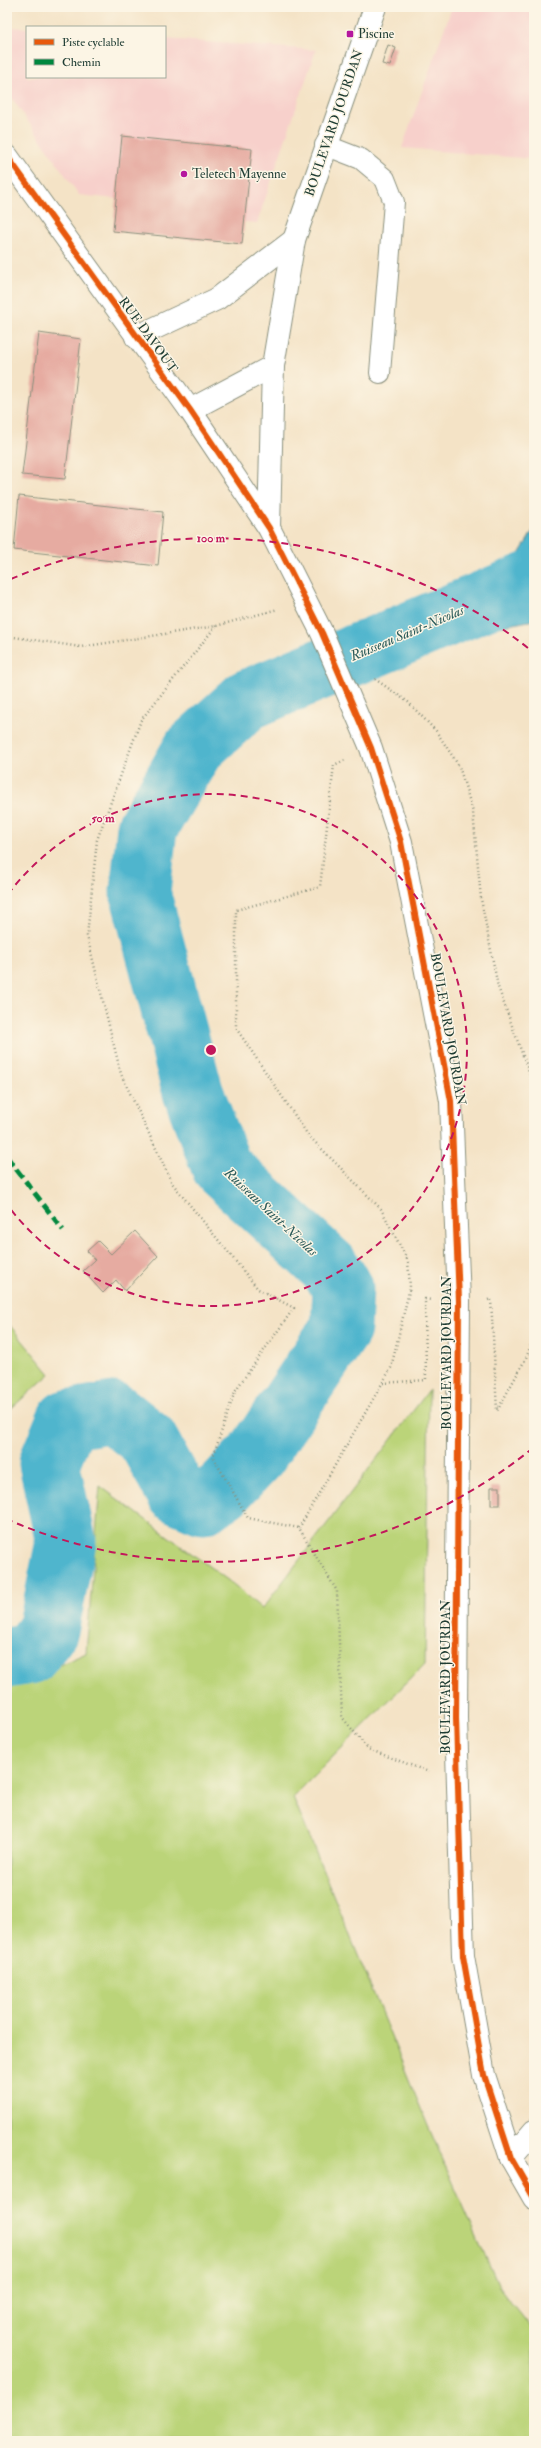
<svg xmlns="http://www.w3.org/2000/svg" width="541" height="2448" font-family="'IM FELL Double Pica',serif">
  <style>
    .built { fill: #f7d0cb }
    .green { fill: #bbd479; stroke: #6d8856 }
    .water { fill: #4fb5cd; stroke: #377980 }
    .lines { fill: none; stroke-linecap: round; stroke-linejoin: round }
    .river { stroke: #4fb5cd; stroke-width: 61 }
    .building { fill: #e6aba1 }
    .service-casing { stroke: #8a907d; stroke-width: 22 }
    .minor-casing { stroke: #8a907d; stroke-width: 24 }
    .tertiary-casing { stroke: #8a907d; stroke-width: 24 }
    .path { stroke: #8a907d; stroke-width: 2.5; stroke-dasharray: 1 3; stroke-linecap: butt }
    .service { stroke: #fff; stroke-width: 20 }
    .minor { stroke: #fff; stroke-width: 22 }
    .tertiary { stroke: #fff; stroke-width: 22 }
    .quiet { stroke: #00873e; stroke-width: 5; stroke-dasharray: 10 5; stroke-linecap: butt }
    .cycleway-casing { stroke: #fcf5e5; stroke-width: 8 }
    .cycleway { stroke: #e8590c; stroke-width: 6 }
    .ring { fill: none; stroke: #c2185b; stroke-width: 2; stroke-dasharray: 7 5 }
    .poi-dot { fill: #b5179e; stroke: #fcf5e5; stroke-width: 1.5 }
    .labels { text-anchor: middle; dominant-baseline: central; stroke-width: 3; stroke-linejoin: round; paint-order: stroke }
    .poi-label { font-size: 13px; fill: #1f3d34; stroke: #fcf5e5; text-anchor: start }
    .street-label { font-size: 13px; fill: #1f3d34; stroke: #fcf5e5 }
    .water-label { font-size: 14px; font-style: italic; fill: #2b5b5a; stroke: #fcf5e5 }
    .centre { fill: #c2185b; stroke: #fcf5e5; stroke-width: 2 }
    .ring-label { font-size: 12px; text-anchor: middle; font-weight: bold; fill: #c2185b; stroke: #fcf5e5; stroke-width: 3; stroke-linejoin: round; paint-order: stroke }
  </style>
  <rect width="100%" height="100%" fill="#fcf5e5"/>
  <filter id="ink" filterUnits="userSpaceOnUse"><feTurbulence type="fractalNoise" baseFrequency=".025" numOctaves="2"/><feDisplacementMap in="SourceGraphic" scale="8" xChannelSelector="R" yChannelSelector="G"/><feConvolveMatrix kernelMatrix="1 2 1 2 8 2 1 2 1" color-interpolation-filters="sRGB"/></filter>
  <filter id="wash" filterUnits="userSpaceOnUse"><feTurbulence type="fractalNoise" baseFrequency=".012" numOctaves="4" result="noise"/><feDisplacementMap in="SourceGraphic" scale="16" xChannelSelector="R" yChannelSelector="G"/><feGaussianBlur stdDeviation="0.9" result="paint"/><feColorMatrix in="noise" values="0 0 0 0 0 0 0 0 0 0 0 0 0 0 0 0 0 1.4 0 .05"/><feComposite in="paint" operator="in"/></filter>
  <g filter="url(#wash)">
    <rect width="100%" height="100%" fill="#f4e3c6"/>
    <g class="built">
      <polygon points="452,7 534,7 534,159 402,148"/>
      <polygon points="7,27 27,28 27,77 165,77 165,39 316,50 257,223 244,222 242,244 113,231 116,199 79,195 7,91"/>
    </g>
    <g class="green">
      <polygon points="7,1322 50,1374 7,1412"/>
      <polygon points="429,1390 425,1664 293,1797 428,2126 499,2287 534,2331 534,2441 7,2441 7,1689 86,1653 100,1486 233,1584 262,1609"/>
    </g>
    <polygon class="water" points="534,529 534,620 472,632 380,671 362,630 515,561"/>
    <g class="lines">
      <polyline class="river" points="7,1658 30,1654 48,1630 66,1542 49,1463 67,1420 113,1412 147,1439 177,1493 203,1504 223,1490 257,1454 341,1328 343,1288 329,1267 222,1168 193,1092 140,892 147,828 194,748 247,700 534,580"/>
    </g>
    <g id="blocks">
      <g class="building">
        <polygon points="388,45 396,48 390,66 382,64"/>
        <polygon points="122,136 252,149 242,244 113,231"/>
        <polygon points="39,333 81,339 65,479 22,475"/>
        <polygon points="19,496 163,512 158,566 14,550"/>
        <polygon points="135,1231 158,1256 125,1291 116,1280 103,1293 83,1271 95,1260 87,1251 98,1241 111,1254"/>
        <rect x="491" y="1487" width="9" height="18"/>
      </g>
    </g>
  </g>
  <g filter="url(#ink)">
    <use href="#blocks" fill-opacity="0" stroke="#8a907d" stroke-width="1"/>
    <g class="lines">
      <defs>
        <polyline id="service" points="325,145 361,159 385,179 394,202 380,373"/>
        <polyline id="minor" points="511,2158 534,2131"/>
        <g id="tertiary">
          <polyline points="7,156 190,410 269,528 322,633 371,748 401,842 451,1101 459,1301 456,1718 463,1956 484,2075 511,2158 534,2198"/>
          <polyline points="136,337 217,299 294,240"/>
          <polyline points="190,410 273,366"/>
          <polyline points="269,528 273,366 294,240 375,7"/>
        </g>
      </defs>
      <use href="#service" class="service-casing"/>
      <use href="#minor" class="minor-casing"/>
      <use href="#tertiary" class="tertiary-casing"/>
      <g class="path">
        <polyline points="216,626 141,720 97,840 87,936 121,1074 172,1183 258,1289 294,1308 235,1391 213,1457 248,1518 299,1528 337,1591 342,1717 368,1749 429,1772"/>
        <polyline points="7,636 81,647 216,626 278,609"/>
        <polyline points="375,679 408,702 436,731 459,766 473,812 481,899 498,987 534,1086"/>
        <polyline points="488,1300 491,1299 497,1411 526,1358 534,1337"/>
        <polyline points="383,1383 426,1380 425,1299 431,1300"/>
        <polyline points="299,1528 391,1368 410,1287 408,1261 381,1209 308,1135 236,1028 236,910 320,887 334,765 345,760"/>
      </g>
      <use href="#service" class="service"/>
      <use href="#minor" class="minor"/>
      <use href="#tertiary" class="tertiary"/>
      <polyline class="quiet" points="7,1157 63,1230"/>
      <defs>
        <polyline id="cycleway" points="7,156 190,410 269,528 322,633 371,748 401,842 451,1101 459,1301 456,1718 463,1956 484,2075 511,2158 534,2198"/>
      </defs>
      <use href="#cycleway" class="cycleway-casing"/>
      <use href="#cycleway" class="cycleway"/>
    </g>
  </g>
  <g class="ring">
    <path d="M8 894A256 256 0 1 1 8 1206"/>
    <path d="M533 1448A512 512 0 0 1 11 1521M11 579A512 512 0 0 1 533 652"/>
  </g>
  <g class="poi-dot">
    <rect x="346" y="30" width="8" height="8" rx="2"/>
    <circle cx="184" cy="174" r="4"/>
  </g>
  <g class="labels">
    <g class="poi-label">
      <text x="358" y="34">Piscine</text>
      <text x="192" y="174">Teletech Mayenne</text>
    </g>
    <g class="street-label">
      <text transform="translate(334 123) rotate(-71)">BOULEVARD JOURDAN</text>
      <text transform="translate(148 335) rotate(54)">RUE DAVOUT</text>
      <text transform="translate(448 1029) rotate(80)">BOULEVARD JOURDAN</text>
      <text transform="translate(447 1353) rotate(-90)">BOULEVARD JOURDAN</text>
      <text transform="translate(446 1677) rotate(-90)">BOULEVARD JOURDAN</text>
    </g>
    <g class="water-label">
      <text transform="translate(407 633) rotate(-23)">Ruisseau Saint-Nicolas</text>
      <text transform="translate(271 1212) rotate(43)">Ruisseau Saint-Nicolas</text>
    </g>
  </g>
  <circle cx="211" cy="1050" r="6" class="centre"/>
  <g class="ring-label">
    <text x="211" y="542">100 m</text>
    <text x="103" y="822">50 m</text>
  </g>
  <rect width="541" height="2448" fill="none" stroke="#fcf5e5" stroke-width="24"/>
  <rect x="26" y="26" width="140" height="52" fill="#fcf5e5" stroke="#a4ab9e"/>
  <rect x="34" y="39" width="20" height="6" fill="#e8590c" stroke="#a4ab9e"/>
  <text x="62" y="46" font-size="12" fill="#1f3d34">Piste cyclable</text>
  <rect x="34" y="59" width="20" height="6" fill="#00873e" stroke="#a4ab9e"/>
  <text x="62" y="66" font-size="12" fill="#1f3d34">Chemin</text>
</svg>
